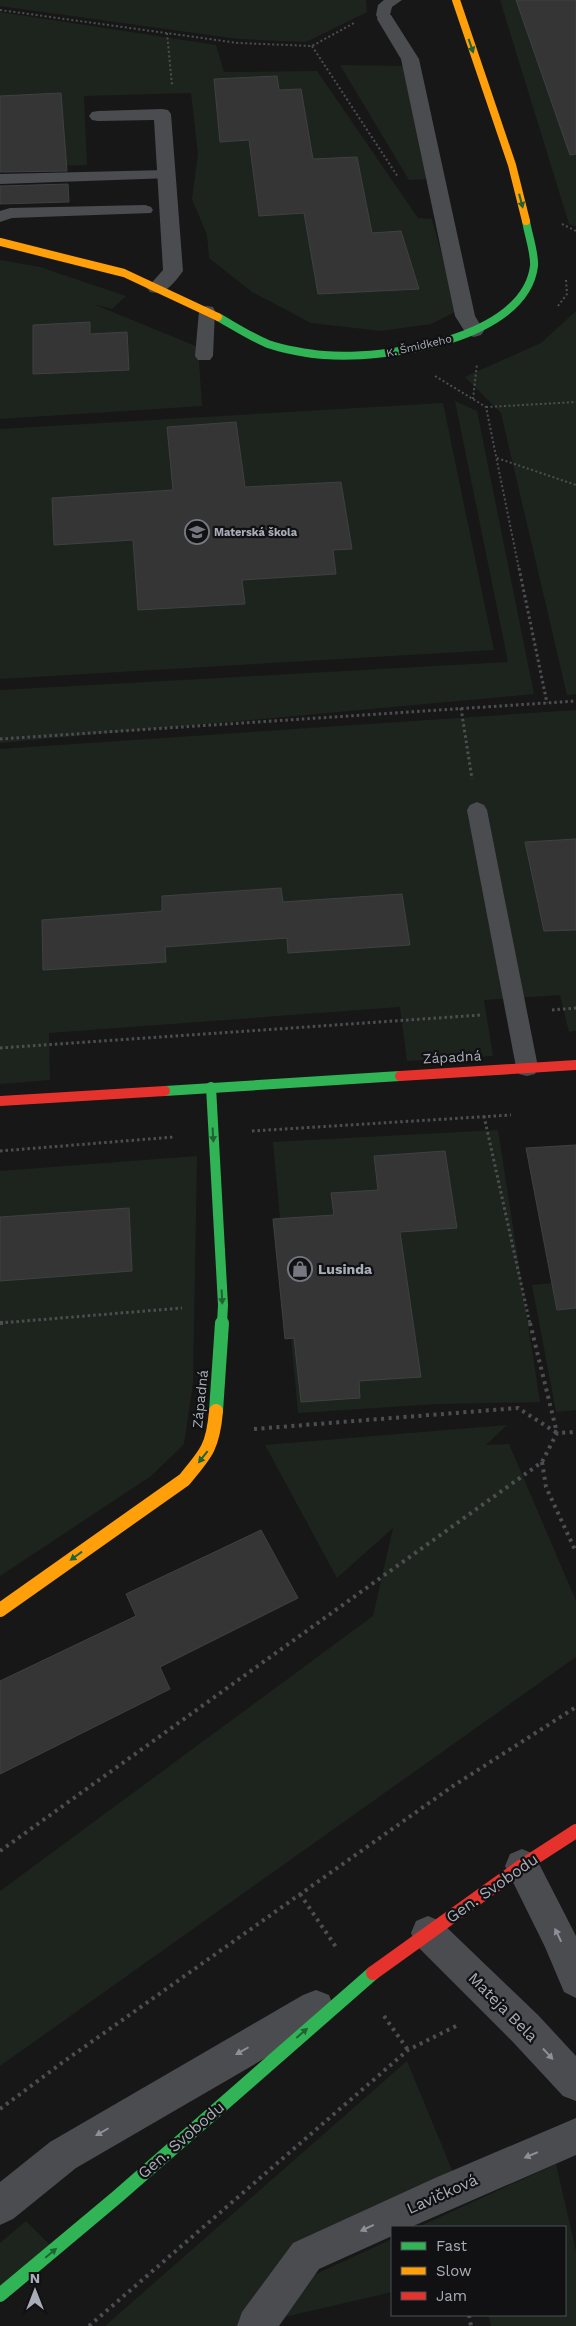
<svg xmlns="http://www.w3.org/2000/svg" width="576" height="2326" font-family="'Work Sans',sans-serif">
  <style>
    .green { fill: #1d241e }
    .building { fill: #353536; stroke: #3f4043 }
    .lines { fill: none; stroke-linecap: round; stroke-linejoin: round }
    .path-far2 { stroke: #4d4e52; stroke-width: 2; stroke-dasharray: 2 2.5; stroke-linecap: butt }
    .path-far1 { stroke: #4d4e52; stroke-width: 3; stroke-dasharray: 2.5 3; stroke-linecap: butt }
    .path { stroke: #4d4e52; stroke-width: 4; stroke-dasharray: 3 4.5; stroke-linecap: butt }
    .lane { fill: #4b4c50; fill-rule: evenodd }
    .street { fill: #4b4c50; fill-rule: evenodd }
    .fast-far2 { stroke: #30b455; stroke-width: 8 }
    .fast-far1 { stroke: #30b455; stroke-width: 10 }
    .fast { stroke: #30b455; stroke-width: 14 }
    .slow-far1 { stroke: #ff9f0a; stroke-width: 8 }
    .slow { stroke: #ff9f0a; stroke-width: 14 }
    .jam-far1 { stroke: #e5322d; stroke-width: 10 }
    .jam { stroke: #e5322d; stroke-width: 14 }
    .oneway { fill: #206234 }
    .oneway2 { fill: #8c9099 }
    .labels { text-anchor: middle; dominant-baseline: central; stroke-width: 4.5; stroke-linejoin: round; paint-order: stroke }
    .far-street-label { font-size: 11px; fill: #a8adb8; stroke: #111113 }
    .far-poi-label { font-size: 11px; font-weight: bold; fill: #a8adb8; stroke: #111113; text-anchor: start }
    .street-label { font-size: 14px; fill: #a8adb8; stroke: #111113 }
    .poi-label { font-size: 14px; font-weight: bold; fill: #a8adb8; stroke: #111113; text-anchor: start }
    .near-street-label { font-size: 16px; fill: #a8adb8; stroke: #111113 }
  </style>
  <rect width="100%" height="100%" fill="#171717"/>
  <g class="green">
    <polygon points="0,0 366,0 367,12 306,42 238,39 0,6"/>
    <polygon points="500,0 576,0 576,227 569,224"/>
    <polygon points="0,12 216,45 224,72 317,71 418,218 432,219 457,311 431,324 381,331 311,323 252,292 209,258 207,235 192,199 198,154 191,93 84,96 87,165 0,168"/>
    <polygon points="340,65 407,66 428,179 409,180"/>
    <polygon points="0,260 40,267 126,296 112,309 93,304 198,347 202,406 0,419"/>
    <polygon points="576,311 576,694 567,695 501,413 465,377 541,343"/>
    <polygon points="455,401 477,411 534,694 0,743 0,690 508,662"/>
    <polygon points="443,403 494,650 0,679 0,429"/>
    <polygon points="576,710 576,1031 569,1032 560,995 484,1000 493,1056 407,1061 400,1007 49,1033 50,1080 0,1084 0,749"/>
    <polygon points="498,1130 540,1402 438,1404 298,1413 273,1142"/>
    <polygon points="197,1156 193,1383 184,1444 151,1476 0,1576 0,1171"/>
    <polygon points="576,1281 576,1410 556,1412 532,1285"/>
    <polygon points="507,1425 486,1445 509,1444 576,1601 576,1657 0,2066 0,1891 373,1616 393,1528 337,1578 265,1445"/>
    <polygon points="407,2061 454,2175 296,2251 240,2326 105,2326"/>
    <polygon points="556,2164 576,2251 576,2326 491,2326 488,2315 565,2315 565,2227 418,2227"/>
    <polygon points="26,2221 50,2245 0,2288 0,2243"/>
    <polygon points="392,2239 392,2292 284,2317 314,2275"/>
  </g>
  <g class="building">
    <polygon points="516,0 576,0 576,154 570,155"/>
    <polygon points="277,76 279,90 301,89 313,159 357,157 372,233 401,231 419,289 318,294 304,213 259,216 249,140 220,142 214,79"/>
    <polygon points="61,93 67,171 0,172 0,96"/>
    <polygon points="68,184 69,202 0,204 0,186"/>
    <polygon points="90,322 90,334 127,332 129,370 33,374 33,325"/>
    <polygon points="236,422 245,487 341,482 352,549 333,550 336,574 242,580 245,604 138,610 133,540 54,545 52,498 173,490 167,427"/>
    <polygon points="576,839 576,930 544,931 525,842"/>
    <polygon points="281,888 283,902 402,894 410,945 288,953 287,938 165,947 166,962 43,970 42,920 162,911 162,896"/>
    <polygon points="576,1145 576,1308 557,1310 526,1148"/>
    <polygon points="445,1151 457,1228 400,1232 421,1377 359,1381 360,1398 301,1402 294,1338 285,1339 273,1219 334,1215 331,1193 378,1190 374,1156"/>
    <polygon points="129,1208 132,1271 0,1281 0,1217"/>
    <polygon points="261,1530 298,1598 160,1667 170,1689 0,1774 0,1681 136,1616 126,1594"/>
  </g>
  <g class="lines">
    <g class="path-far2">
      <polyline points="0,10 238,43 312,46 354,23"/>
      <polyline points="167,33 172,85"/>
      <polyline points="312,46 398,177"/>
      <polyline points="562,224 576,231"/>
      <polyline points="558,306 567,294 566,280"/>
      <polyline points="435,376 486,407 519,569"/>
      <polyline points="473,399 477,364"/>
      <polyline points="486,407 576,402"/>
      <polyline points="497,458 576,485"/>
    </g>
    <g class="path-far1">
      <polyline points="519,568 547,703"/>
      <polyline points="461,708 472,779"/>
      <polyline points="0,739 576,701"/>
      <polyline points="552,1010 576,1008"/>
      <polyline points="0,1048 481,1015"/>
      <polyline points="484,1116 530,1324"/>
      <polyline points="252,1131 511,1115"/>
      <polyline points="0,1151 174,1137"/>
      <polyline points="0,1323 182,1308"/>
    </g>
    <g class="path">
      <polyline points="0,1323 5,1323"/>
      <polyline points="530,1323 557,1433"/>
      <polyline points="254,1429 518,1408 557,1433"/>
      <polyline points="542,1462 546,1487 576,1552"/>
      <polyline points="0,1851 542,1462 557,1433 576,1432"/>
      <polyline points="300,1894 336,1947"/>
      <polyline points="384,2016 408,2050"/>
      <polyline points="0,2109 63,2062 453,1786 576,1707"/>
      <polyline points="469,2315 471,2326"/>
      <polyline points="89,2326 408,2050 460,2024"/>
    </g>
    <g class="lane">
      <polygon points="384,0 402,0 392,7 390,15 392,19 385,23 380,22 376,15 378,5"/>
      <polygon points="166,170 172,172 174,175 172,178 0,184 0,174"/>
      <polygon points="145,205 151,207 153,210 151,213 12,218 0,222 0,211 10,208"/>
      <polygon points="207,306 213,307 215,311 213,356 210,360 198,360 195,356 199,311 201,307"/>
      <polygon points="477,802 484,805 487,810 538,1067 535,1074 527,1076 519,1074 516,1067 467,810 470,805"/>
    </g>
    <g class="street">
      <polygon points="385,14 391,15 419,59 475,316 484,331 481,335 474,337 467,335 455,316 401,59 377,19 379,15"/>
      <path d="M 162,109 L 168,110 L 171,114 L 183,271 C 175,282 165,296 150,292 L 147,288 L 163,270 L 154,120 L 98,121 L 92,120 L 89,116 L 92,112 L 98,111 Z"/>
      <polygon points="522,1849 534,1854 576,1936 576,1998 564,1992 545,1947 505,1866 510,1854"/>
      <polygon points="428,1916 440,1921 538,2015 576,2056 576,2101 563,2096 512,2041 416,1945 411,1933 416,1921"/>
      <polygon points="316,1990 329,1995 334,2008 329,2021 76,2168 13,2219 0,2225 0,2182 50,2142 303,1995"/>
      <polygon points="576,2118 576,2155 411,2227 392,2227 392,2236 319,2269 279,2326 237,2326 242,2312 293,2243 435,2178"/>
    </g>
    <path class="fast-far2" d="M 218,317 C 234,326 251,337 268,344 C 282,349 309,354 324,355 C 383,360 525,340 534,266 C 535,253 528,234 526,221"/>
    <g class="fast-far1">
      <polyline points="211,1087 223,1305 222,1324"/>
      <polyline points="165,1091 400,1076"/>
    </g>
    <g class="fast">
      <polyline points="216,1411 222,1323"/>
      <polyline points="0,2295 117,2197 373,1973"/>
    </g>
    <g class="slow-far1">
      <polyline points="456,0 512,165 526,221"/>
      <polyline points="0,242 124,273 218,317"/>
    </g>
    <path class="slow" d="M 0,1610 L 184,1480 C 206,1454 213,1447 216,1411"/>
    <g class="jam-far1">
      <polyline points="400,1076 576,1065"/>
      <polyline points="0,1101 165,1091"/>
    </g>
    <polyline class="jam" points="373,1973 522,1866 576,1831"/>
  </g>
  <defs><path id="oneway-solid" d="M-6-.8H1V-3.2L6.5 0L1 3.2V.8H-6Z" transform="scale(1.25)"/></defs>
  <g class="oneway">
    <use href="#oneway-solid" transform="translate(471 46) rotate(71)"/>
    <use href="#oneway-solid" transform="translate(521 201) rotate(75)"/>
    <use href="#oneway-solid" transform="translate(213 1135) rotate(87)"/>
    <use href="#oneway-solid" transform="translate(222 1297) rotate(87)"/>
    <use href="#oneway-solid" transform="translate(203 1457) rotate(128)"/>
    <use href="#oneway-solid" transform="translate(76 1556) rotate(144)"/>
    <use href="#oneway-solid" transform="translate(302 2033) rotate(-41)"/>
    <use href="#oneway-solid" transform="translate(51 2253) rotate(-40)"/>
  </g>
  <g class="oneway2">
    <use href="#oneway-solid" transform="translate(558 1935) rotate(-116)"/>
    <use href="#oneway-solid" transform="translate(242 2051) rotate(150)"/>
    <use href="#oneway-solid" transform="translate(548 2054) rotate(47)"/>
    <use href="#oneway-solid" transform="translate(102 2132) rotate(150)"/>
    <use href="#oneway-solid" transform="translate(531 2155) rotate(157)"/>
    <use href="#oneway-solid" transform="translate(367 2228) rotate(155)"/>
  </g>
  <defs>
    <symbol id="school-ring" viewBox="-11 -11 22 22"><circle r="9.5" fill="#111113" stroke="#757880" stroke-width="1.5"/><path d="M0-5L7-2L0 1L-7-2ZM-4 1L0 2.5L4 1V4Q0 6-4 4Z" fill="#757880"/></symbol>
    <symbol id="shop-ring" viewBox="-11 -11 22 22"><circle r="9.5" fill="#111113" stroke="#757880" stroke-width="1.5"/><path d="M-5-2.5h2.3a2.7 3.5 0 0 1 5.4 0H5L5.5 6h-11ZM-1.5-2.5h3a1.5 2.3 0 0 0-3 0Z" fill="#757880"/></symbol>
  </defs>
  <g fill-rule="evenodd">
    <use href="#school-ring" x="183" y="518" width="28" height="28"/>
    <use href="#shop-ring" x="286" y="1255" width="28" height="28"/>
  </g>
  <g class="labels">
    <g class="far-street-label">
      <text transform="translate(419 346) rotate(-13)">K. Šmidkeho</text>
    </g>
    <g class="far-poi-label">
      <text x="214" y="532">Materská škola</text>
    </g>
    <g class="street-label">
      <text transform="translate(452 1057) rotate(-3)">Západná</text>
      <text transform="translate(200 1399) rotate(-84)">Západná</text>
    </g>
    <g class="poi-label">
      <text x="318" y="1269">Lusinda</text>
    </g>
    <g class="near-street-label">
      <text transform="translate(492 1888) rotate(-35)">Gen. Svobodu</text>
      <text transform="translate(503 2007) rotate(45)">Mateja Bela</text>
      <text transform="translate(181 2140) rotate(-41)">Gen. Svobodu</text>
      <text transform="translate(442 2194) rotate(-24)">Lavičková</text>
    </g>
  </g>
  <rect x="391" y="2226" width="175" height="90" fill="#111113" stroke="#4d4f55"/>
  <rect x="401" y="2242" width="25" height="8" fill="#30b455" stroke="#4d4f55"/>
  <text x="436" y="2251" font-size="15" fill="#a8adb8">Fast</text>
  <rect x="401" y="2267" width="25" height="8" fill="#ff9f0a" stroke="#4d4f55"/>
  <text x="436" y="2276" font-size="15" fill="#a8adb8">Slow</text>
  <rect x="401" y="2292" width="25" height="8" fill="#e5322d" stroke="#4d4f55"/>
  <text x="436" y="2301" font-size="15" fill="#a8adb8">Jam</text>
  <g transform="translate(35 2291)" stroke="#111113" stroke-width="4" paint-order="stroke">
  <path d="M0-4L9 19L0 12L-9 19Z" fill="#a8adb8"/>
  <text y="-8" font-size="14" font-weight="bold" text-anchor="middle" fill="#a8adb8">N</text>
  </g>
</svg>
